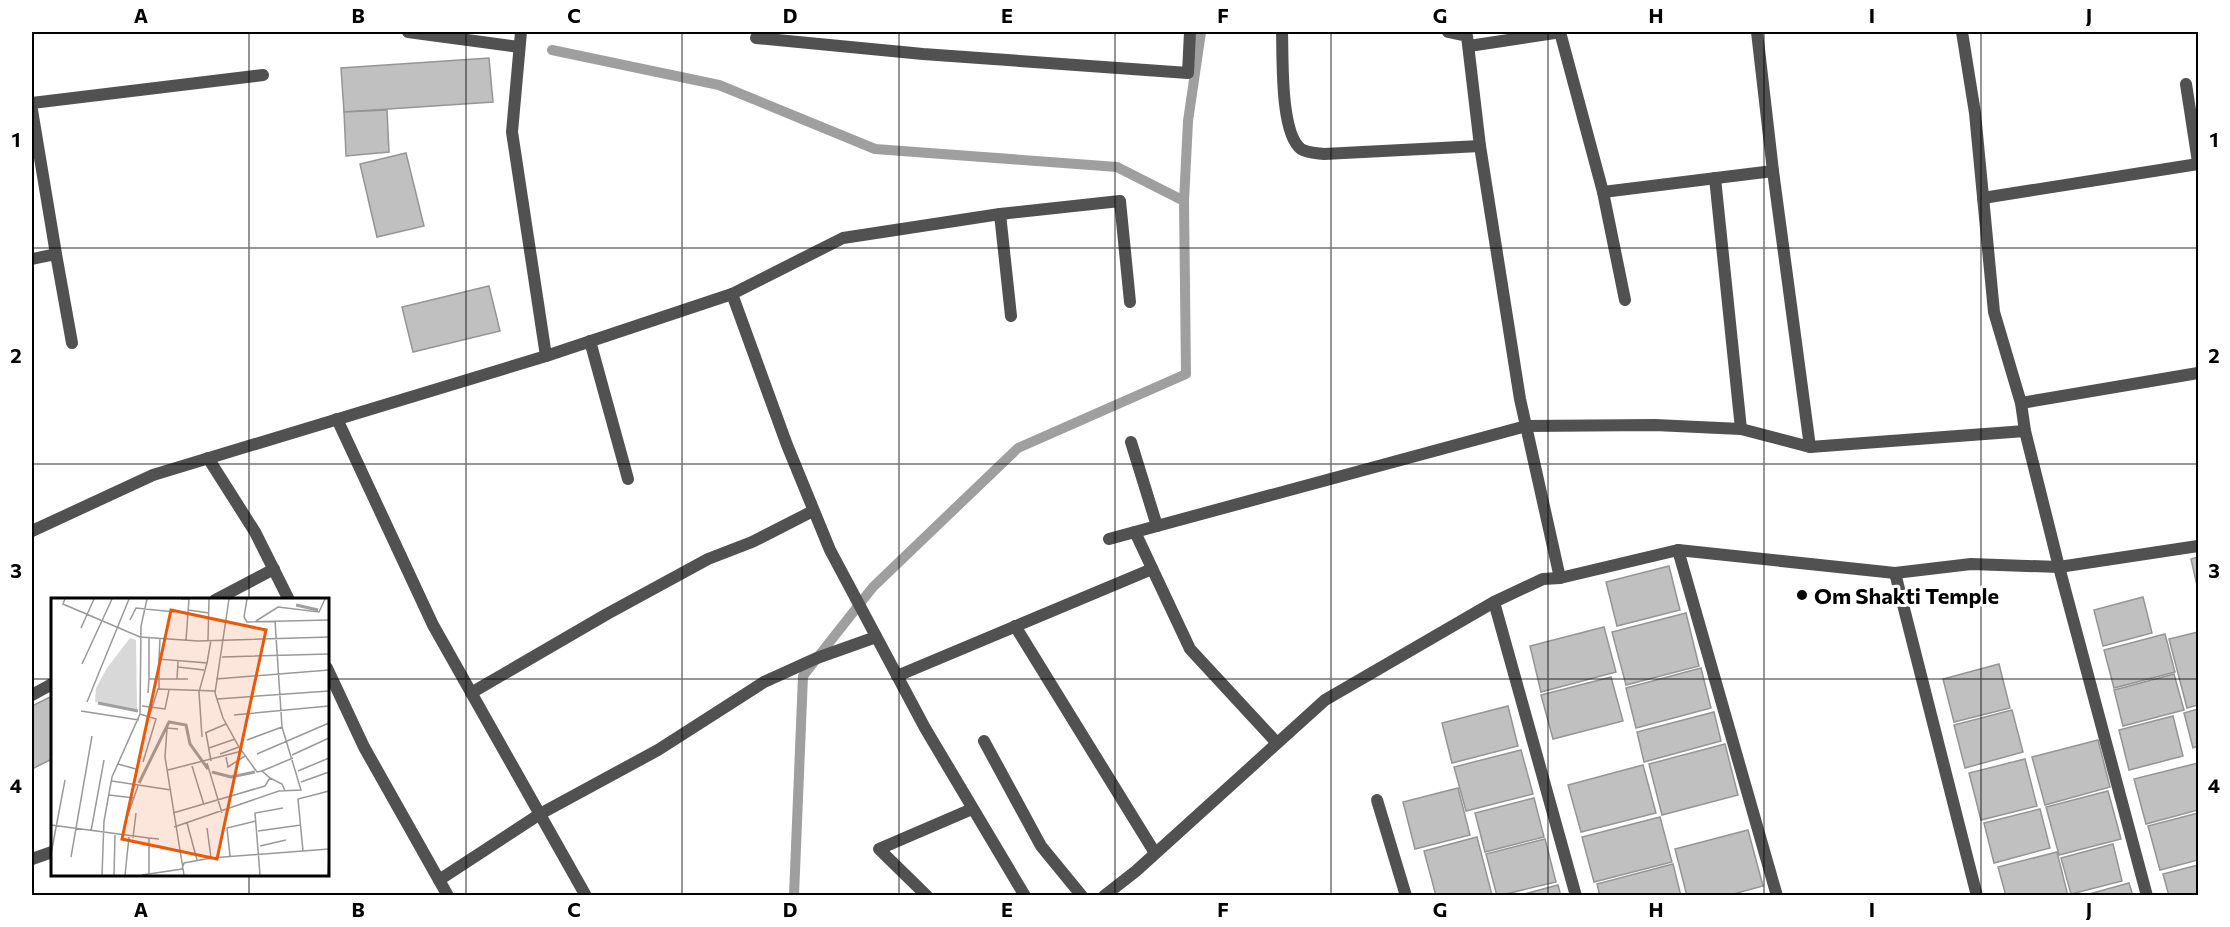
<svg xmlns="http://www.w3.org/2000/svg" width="2230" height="927" font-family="Commissioner,sans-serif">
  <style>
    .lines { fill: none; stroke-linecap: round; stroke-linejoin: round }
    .stream { stroke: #9f9f9f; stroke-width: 10 }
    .building { fill: #c0c0c0; stroke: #959595; stroke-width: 1.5 }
    .street { stroke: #515151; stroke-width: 12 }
    .grid { fill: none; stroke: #000; stroke-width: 1.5; stroke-opacity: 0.55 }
    .poi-dot { fill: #000; stroke: #fff; stroke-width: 2 }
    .labels { text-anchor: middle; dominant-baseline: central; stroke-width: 6; stroke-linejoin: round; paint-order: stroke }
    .poi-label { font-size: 22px; font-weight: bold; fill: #000; stroke: #fff; text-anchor: start }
    .inset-river { fill: none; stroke: #9f9f9f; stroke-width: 3 }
    .inset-road { fill: none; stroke: #999; stroke-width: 1.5 }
    .view { fill: #e8590c; fill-opacity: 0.15; stroke: #e8590c; stroke-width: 3 }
    .inset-edge { fill: none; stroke: #000; stroke-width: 3 }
    .neatline { fill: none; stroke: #000; stroke-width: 2 }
    .grid-label { font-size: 20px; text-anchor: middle; font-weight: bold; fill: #000 }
  </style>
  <rect width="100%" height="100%" fill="#fff"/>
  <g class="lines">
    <g class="stream">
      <polyline points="552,50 719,85 875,149 1117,167 1184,201 1186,374 1018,448 873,587 803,676 794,896"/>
      <polyline points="1184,201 1188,121 1201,32"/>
    </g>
  </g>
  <g class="building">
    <polygon points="489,58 493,102 344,112 341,68"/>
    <polygon points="387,110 389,152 346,156 344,112"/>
    <polygon points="406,153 424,226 377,237 360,164"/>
    <polygon points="489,286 500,331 413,352 402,307"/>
    <polygon points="2198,557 2198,590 2191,559"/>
    <polygon points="1669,566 1680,610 1617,626 1606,582"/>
    <polygon points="2143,597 2152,633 2103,646 2094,610"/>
    <polygon points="1686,613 1699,666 1626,685 1612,632"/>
    <polygon points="1604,627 1616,672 1541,692 1530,646"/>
    <polygon points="2198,632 2198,705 2187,708 2169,639"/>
    <polygon points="2165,634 2175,672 2114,688 2104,650"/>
    <polygon points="1999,664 2010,708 1954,722 1943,679"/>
    <polygon points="1701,668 1711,708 1636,728 1626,688"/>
    <polygon points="2174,674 2184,710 2123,726 2114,690"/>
    <polygon points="1611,677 1623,721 1553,739 1541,695"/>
    <polygon points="52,696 52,759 32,769 32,706"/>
    <polygon points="1508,706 1518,746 1452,763 1442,723"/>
    <polygon points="2198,709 2198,746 2193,748 2184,713"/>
    <polygon points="2012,710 2023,752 1965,768 1954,725"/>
    <polygon points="1714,712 1721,741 1644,762 1637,732"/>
    <polygon points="2173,716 2183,756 2129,770 2119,730"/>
    <polygon points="2098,740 2110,787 2045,805 2032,757"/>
    <polygon points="1725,744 1738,795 1662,815 1649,764"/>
    <polygon points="1521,750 1533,794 1466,811 1454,767"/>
    <polygon points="2025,759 2037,806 1981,820 1969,773"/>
    <polygon points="2198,763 2198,810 2146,824 2134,779"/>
    <polygon points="1643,765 1656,813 1581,832 1568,785"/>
    <polygon points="1458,788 1470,835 1415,849 1403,802"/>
    <polygon points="2108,791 2121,839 2059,855 2046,807"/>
    <polygon points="1534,798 1544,837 1485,852 1475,813"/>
    <polygon points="2040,809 2050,848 1994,863 1984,823"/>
    <polygon points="2198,813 2198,860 2160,870 2148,826"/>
    <polygon points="1660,817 1672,862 1594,882 1582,837"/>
    <polygon points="1748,830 1763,886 1726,896 1687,896 1675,849"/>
    <polygon points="1477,837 1492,895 1436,896 1424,851"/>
    <polygon points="1545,839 1556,882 1497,896 1486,854"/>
    <polygon points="2113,844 2122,881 2071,894 2061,858"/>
    <polygon points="2057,852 2068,896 2006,896 1998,867"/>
    <polygon points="1673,864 1681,896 1600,896 1597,884"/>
    <polygon points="2198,865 2198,896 2169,896 2163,874"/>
    <polygon points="2129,883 2133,896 2082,896"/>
    <polygon points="1558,885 1561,896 1517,896"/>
  </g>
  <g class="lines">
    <g class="street">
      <polyline points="408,32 519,47"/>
      <polyline points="521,32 512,132 546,356"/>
      <path d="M 1282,32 C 1283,58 1280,133 1301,149 C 1307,153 1317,153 1324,154 L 1480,146"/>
      <polyline points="1448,32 1467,36 1480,146 1520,399 1560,578"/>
      <polyline points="1560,32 1603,192 1625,300"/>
      <polyline points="1962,32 1975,113 1994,312 2021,403 2025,431 2059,567 2147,896"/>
      <polyline points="756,38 923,54 1188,73 1190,32"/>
      <polyline points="1469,46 1561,32"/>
      <polyline points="2186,84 2198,162"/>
      <polyline points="32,103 263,75"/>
      <polyline points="32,110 56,254"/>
      <polyline points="1715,178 1741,429"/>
      <polyline points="1603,192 1773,171"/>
      <polyline points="1983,198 2198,164"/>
      <polyline points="1000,214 1011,316"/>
      <polyline points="32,259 56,254 72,343"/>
      <polyline points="732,294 787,445 830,550 925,728 1025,896"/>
      <polyline points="590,341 628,479"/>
      <polyline points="2021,403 2198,373"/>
      <polyline points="337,419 433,625 586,896"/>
      <polyline points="1131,442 1157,526"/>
      <polyline points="1810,447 2025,431"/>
      <polyline points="208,458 255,532 289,600"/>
      <polyline points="32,531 153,475 546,356 732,294 843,238 1000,214 1120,201 1130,302"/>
      <polyline points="1135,532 1190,649 1277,743"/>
      <polyline points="1109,539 1526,426 1655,425 1741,429 1810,447 1773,171 1757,32"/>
      <polyline points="1678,550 1777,896"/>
      <polyline points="1895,573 1977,896"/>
      <polyline points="215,600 274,569"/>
      <polyline points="1494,602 1576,896"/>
      <polyline points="1015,626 1155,853"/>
      <polyline points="327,668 364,747 448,896"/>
      <polyline points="897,676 1152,569"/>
      <polyline points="471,693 607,614 708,559 752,542 813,511"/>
      <polyline points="32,695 52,684"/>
      <polyline points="984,741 1041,846 1082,896"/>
      <polyline points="1377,800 1406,896"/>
      <polyline points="32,859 52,852"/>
      <polyline points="439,880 540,814 658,750 764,682 817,658 876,637"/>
      <polyline points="927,896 879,849 972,809"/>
      <polyline points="1104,896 1136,871 1325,700 1494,602 1543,579 1560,578 1678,550 1895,573 1971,564 2059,567 2198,546"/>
    </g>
  </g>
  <path class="grid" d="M 249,32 L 249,600M 466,32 L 466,896M 682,32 L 682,896M 899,32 L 899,896M 1115,32 L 1115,896M 1331,32 L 1331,896M 1548,32 L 1548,896M 1764,32 L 1764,896M 1981,32 L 1981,896M 32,248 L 2198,248M 32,464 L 2198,464M 32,679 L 52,679M 327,679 L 2198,679M 249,874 L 249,896"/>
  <circle class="poi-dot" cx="1802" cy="595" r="6"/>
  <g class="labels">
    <g class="poi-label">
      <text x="1814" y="595">Om Shakti Temple</text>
    </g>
  </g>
  <g transform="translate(51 598)">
    <rect width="278" height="278" fill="#fff"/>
    <path d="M 79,40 L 85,42 L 86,112 L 44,104 L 45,90 L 56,70 Z" fill="#d8d8d8"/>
    <path class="inset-river" d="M 245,7 L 267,12M 47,105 L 87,113M 161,174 L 180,179 L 204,174M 88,185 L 118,124 L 135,127 L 139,146 L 157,171"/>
    <path class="inset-road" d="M 14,1 L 12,6 L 89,39 L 147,43 L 278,39M 130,1 L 138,1 L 135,42M 178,1 L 164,95 L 172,120 L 188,149 L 206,174 L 211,173M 196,1 L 193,19 L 196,24 L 278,22M 137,12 L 158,15M 79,22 L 85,10 L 124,14M 205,23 L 227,9 L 268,14 L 274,1M 30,30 L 43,1M 157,42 L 158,1M 171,59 L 278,56M 108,61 L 109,40M 156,65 L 160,42M 31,66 L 61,1M 127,69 L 153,72M 98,81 L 98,40M 126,81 L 127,63M 165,81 L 278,72M 108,91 L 108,61 L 156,65 L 148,94 L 151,139M 97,95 L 98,81 L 137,81M 166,101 L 278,93M 36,104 L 78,1M 91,108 L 114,111 L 118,92M 30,113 L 88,122M 89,116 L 105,121 L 92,164M 183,117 L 278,108M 98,119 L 107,91 L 164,93M 127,131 L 116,130 L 114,159 L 133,277M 154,135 L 175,126M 155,135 L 160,163M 196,142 L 231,129M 158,150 L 184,141M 169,156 L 188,149M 206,156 L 278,125M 241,157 L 278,140M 175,159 L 177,169 L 194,158M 156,165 L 171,215M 67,166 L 85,171M 141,168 L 153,207M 117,172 L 191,153M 247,173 L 278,160M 219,180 L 231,186 L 234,193M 61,183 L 120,192M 250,184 L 278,174M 58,197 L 83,200M 122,215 L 214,188 L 219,180 L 211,173 L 242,160M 74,225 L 87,188M 136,225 L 146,262M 0,227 L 98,240M 123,229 L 228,193 L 250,192 L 231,129 L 224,23M 156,230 L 160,260M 40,233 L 53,162M 207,233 L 250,227M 82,240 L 85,215M 209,248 L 235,242M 252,253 L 247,201 L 278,193M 0,256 L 14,182M 179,258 L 176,230 L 205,223M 20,259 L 41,138M 98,276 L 98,240 L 108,241M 51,277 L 53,223 L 61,179 L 89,116 L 90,28 L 96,1M 63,277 L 64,237M 74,277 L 78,239M 91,277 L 131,271 L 133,265 L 160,260 L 278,251M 209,277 L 204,215 L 232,210M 277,277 L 278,256"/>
    <path class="view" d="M 120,12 L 215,32 L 166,261 L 71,241 Z"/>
    <rect width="278" height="278" class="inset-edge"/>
  </g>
  <rect width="2230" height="927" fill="none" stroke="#ffffff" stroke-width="66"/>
  <rect x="33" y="33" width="2164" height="861" class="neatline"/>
  <g class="grid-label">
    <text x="141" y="23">A</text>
    <text x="358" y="23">B</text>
    <text x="574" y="23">C</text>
    <text x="790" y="23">D</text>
    <text x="1007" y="23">E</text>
    <text x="1223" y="23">F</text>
    <text x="1440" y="23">G</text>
    <text x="1656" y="23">H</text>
    <text x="1872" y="23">I</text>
    <text x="2089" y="23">J</text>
    <text x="16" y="147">1</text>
    <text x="2214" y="147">1</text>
    <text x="16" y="363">2</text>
    <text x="2214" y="363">2</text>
    <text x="16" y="578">3</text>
    <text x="2214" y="578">3</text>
    <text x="16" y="793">4</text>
    <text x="2214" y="793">4</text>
    <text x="141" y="917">A</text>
    <text x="358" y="917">B</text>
    <text x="574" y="917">C</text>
    <text x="790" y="917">D</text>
    <text x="1007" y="917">E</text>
    <text x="1223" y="917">F</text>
    <text x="1440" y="917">G</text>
    <text x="1656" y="917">H</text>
    <text x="1872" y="917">I</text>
    <text x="2089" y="917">J</text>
  </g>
</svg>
